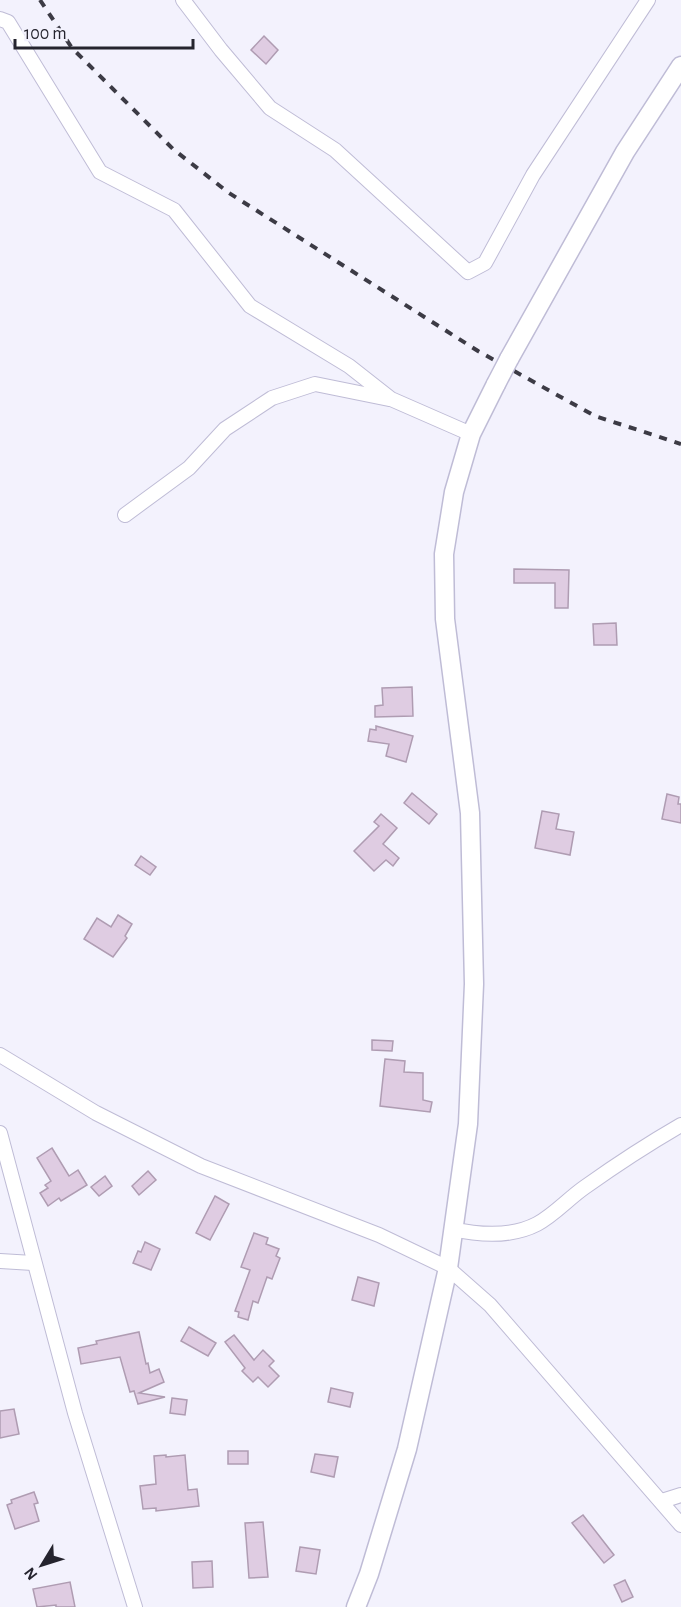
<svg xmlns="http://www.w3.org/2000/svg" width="681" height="1607" font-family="'Alegreya Sans',sans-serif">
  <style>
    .building { fill: #dfcce2; stroke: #af9cb2; stroke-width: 1.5 }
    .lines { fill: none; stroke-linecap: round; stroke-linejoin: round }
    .minor-casing { stroke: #bfbcd6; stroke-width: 16 }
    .major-casing { stroke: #bfbcd6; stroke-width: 21 }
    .minor { stroke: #fff; stroke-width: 14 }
    .major { stroke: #fff; stroke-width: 18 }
    .rail { stroke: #3c3b45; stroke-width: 4; stroke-dasharray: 8 8; stroke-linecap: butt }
    .major-bridge-casing { stroke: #bfbcd6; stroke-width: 21; stroke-linecap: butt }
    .major-bridge { stroke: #fff; stroke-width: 18 }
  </style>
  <rect width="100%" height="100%" fill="#f3f2fd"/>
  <g class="building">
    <polygon points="264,36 278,50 266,64 251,50"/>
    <polygon points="514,569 569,570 568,608 555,608 555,583 514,583"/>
    <polygon points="616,623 617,645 594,645 593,624"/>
    <polygon points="412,687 413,716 375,717 375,706 383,705 382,688"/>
    <polygon points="376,726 413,736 406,762 386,756 389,744 368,741 370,729 376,730"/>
    <polygon points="412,793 437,814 429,824 404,803"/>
    <polygon points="667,794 679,797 678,804 681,804 681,823 662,819"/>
    <polygon points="542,811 559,814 556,829 574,832 570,855 535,848"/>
    <polygon points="381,814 397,828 383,844 399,858 393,866 386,860 374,871 354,851 379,826 374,822"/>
    <polygon points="141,856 156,867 150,875 135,865"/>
    <polygon points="118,915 132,924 125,936 127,938 113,957 84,939 97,918 111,927"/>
    <polygon points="372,1040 393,1041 392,1051 372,1050"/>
    <polygon points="385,1059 405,1061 404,1072 423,1073 423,1100 432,1102 430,1112 380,1106"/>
    <polygon points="52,1148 69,1176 78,1170 87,1185 61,1201 59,1198 48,1206 40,1193 48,1188 45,1185 51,1181 37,1158"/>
    <polygon points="148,1171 156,1180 139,1195 132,1186"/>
    <polygon points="105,1176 112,1186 99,1196 91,1187"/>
    <polygon points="215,1196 229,1204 210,1240 196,1233"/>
    <polygon points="254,1233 268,1238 266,1244 279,1249 276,1256 280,1258 272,1279 267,1277 258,1303 253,1301 248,1320 238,1317 239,1312 235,1311 250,1270 241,1267"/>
    <polygon points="145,1242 160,1249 151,1270 133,1263 138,1251 141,1252"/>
    <polygon points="358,1277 379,1283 374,1306 352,1300"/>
    <polygon points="189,1327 216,1343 208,1356 181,1341"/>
    <polygon points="139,1332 146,1364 148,1363 150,1373 159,1369 164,1382 139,1393 165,1397 138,1404 134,1391 130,1392 120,1357 81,1364 78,1348 97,1344 96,1341"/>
    <polygon points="234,1335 254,1360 263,1350 274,1361 269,1366 279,1376 268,1387 258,1377 253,1382 242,1371 245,1368 225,1342"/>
    <polygon points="331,1388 353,1393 350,1407 328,1402"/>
    <polygon points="172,1398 187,1400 185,1415 170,1413"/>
    <polygon points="14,1409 19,1434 0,1438 0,1411"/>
    <rect x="228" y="1451" width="20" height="13"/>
    <polygon points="315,1454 338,1457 334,1477 311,1472"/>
    <polygon points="166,1455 166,1457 185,1455 188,1490 197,1489 199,1506 156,1511 156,1508 143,1509 140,1486 156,1484 154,1456"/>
    <polygon points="34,1492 38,1503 34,1504 39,1521 15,1529 7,1505 12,1503 11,1500"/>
    <polygon points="583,1515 614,1555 604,1563 572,1523"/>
    <polygon points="263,1522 268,1577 249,1578 245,1523"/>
    <polygon points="300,1547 320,1550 316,1574 296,1571"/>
    <polygon points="212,1561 213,1587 193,1588 192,1562"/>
    <polygon points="625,1580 633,1597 622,1602 614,1585"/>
    <polygon points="70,1582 75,1607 56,1607 56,1605 37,1607 33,1589"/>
  </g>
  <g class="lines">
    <defs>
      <g id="minor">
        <polyline points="183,0 221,50 270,108 335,150 468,272 485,263 533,175 648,0"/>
        <polyline points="0,19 8,22 100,172 174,210 250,306 349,366 391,399 471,434"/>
        <polyline points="125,515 189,468 225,429 272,398 315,384 389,399"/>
        <polyline points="0,1055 96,1113 201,1166 379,1235 448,1268 490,1305 681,1525"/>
        <polyline points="0,1133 75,1413 135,1607"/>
        <path d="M 452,1229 C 479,1235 512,1237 537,1224 C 554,1215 569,1198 585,1187 C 616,1165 648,1144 681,1125"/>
        <polyline points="0,1261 33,1263"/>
        <polyline points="662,1501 681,1495"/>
      </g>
      <g id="major">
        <polyline points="509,359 625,152 681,66"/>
        <polyline points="356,1607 369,1574 407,1449 448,1268 468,1124 474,984 470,813 445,619 444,554 454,492 471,434 496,384"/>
      </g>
    </defs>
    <use href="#minor" class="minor-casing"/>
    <use href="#major" class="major-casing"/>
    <use href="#minor" class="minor"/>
    <use href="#major" class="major"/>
    <polyline class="rail" points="40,0 72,48 173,149 229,193 478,351 595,416 681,444"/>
    <defs>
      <polyline id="major-bridge" points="496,384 509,359"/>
    </defs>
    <use href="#major-bridge" class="major-bridge-casing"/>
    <use href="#major-bridge" class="major-bridge"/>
  </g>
  <g transform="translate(42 1565) rotate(232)" stroke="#f3f2fd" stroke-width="4.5" paint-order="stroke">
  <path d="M0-4.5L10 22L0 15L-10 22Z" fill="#25242e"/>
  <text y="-9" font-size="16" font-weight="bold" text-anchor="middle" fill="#25242e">N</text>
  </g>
  <path d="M15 39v9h178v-9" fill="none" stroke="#25242e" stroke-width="3"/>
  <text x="24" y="39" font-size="18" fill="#25242e" stroke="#f3f2fd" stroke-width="4.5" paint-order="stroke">100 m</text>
</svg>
